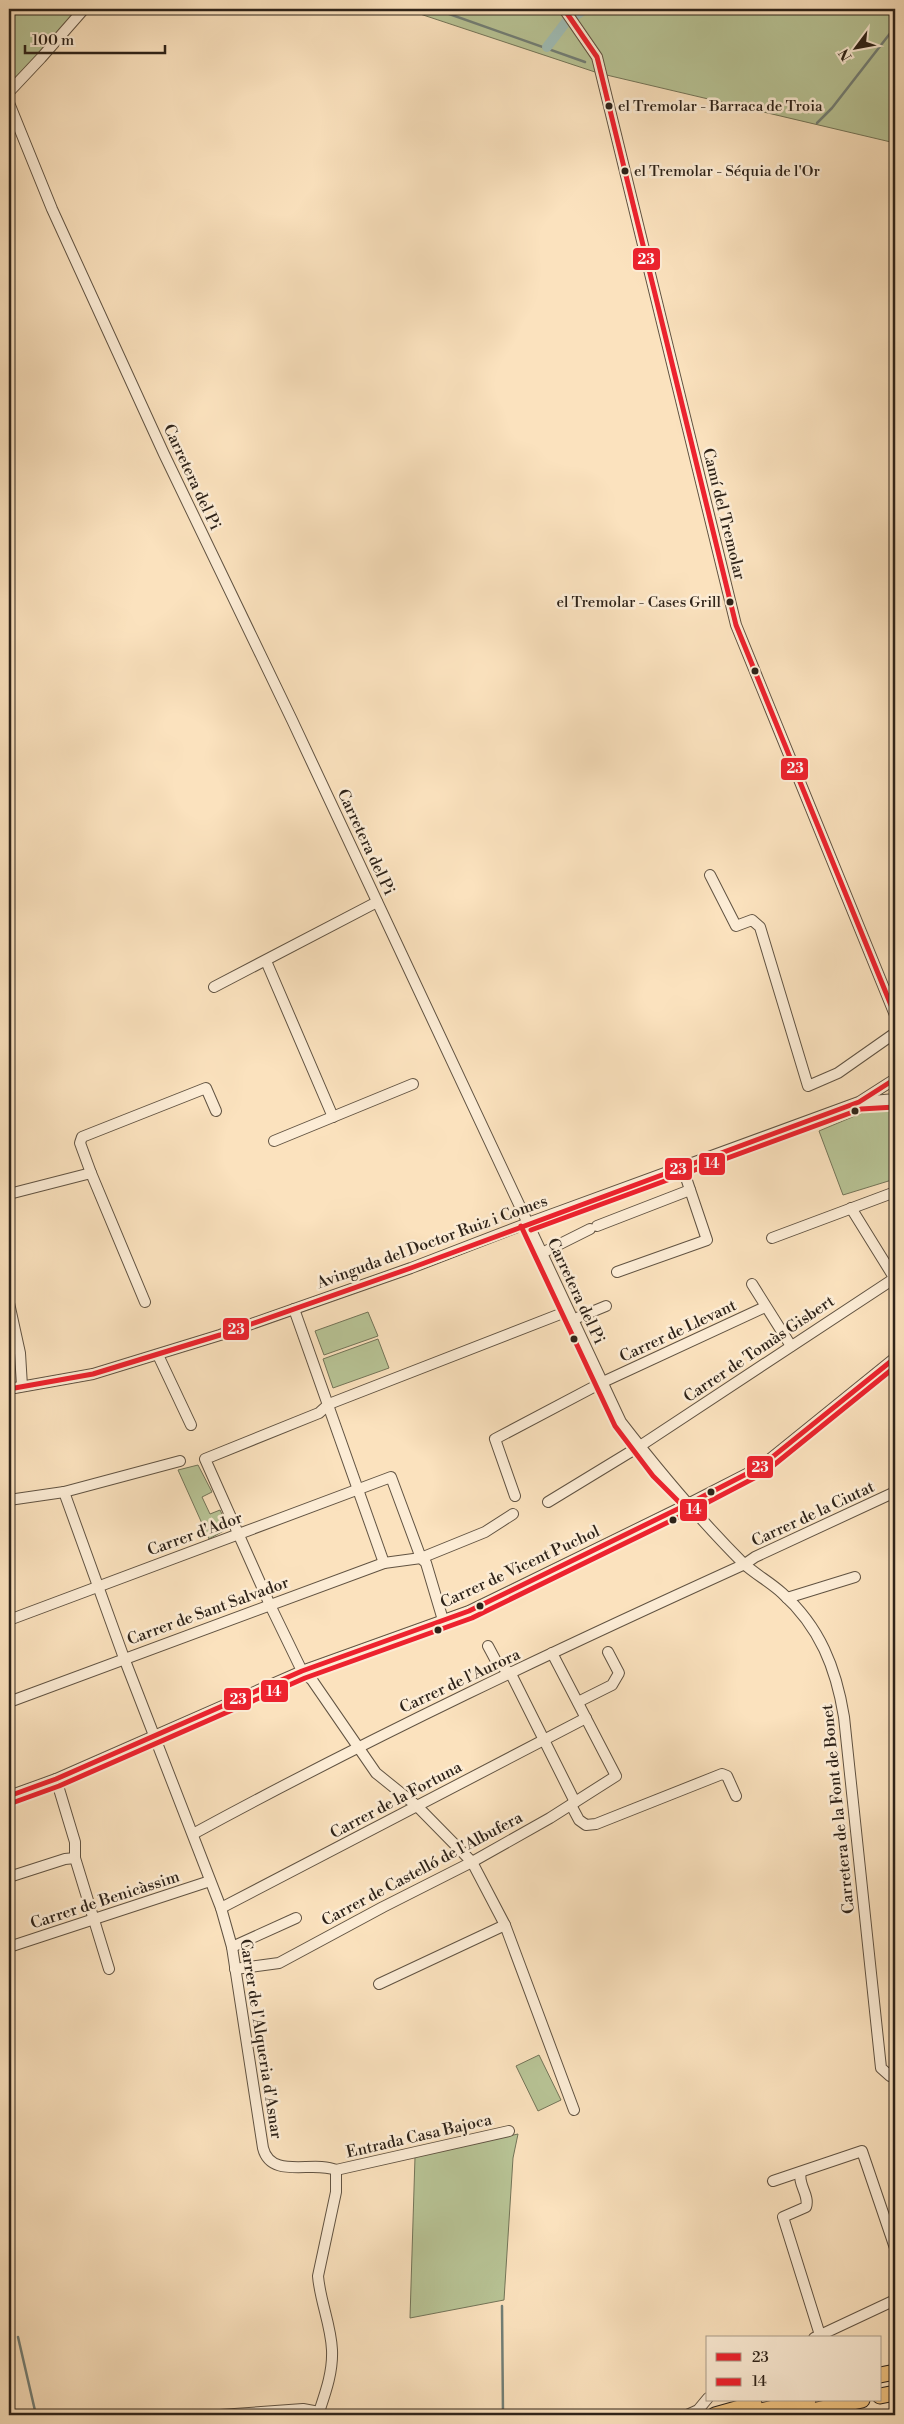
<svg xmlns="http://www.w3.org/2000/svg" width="904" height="2424" font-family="'Libre Bodoni',serif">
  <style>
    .green { fill: #b8c496; stroke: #737458 }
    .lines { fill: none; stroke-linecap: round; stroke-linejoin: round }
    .stream { stroke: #727f77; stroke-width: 2.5 }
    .canal { stroke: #9fbdb6; stroke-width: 10 }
    .minor-casing { stroke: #615342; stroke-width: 12 }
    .highway-casing { stroke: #2e2319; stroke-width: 17 }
    .minor { stroke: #fcecd5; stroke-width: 10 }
    .highway { stroke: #eec17f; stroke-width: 15 }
    .bus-1-casing { stroke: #fcecd5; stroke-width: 9 }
    .bus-2-casing { stroke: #fcecd5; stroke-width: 9 }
    .bus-1 { stroke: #ed222e; stroke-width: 5 }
    .bus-2 { stroke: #ed222e; stroke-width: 5 }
    .bus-dot { fill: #2e2319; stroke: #fcecd5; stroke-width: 2 }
    .labels { text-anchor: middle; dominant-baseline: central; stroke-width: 5; stroke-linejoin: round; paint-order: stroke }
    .bus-label { font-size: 15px; fill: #2e2319; stroke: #fcecd5; text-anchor: start }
    .street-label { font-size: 16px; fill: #2e2319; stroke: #fcecd5 }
    .line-badge { stroke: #fcecd5; stroke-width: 2 }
    .badge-label { font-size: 14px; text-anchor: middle; font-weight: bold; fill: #fff }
  </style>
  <rect width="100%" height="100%" fill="#fbe2be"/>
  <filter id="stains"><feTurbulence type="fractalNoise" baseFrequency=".004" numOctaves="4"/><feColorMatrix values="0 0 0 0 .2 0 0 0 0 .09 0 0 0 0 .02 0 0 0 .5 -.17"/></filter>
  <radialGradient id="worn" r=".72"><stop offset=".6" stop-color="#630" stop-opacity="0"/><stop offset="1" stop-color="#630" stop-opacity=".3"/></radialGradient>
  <g class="green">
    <polygon points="9,9 81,9 9,85"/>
    <polygon points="405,9 895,9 895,143 598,73"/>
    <polygon points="888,1102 895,1106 895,1179 843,1195 819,1131"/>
    <polygon points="368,1312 378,1336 324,1355 315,1331"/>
    <polygon points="378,1339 389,1368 333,1388 323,1359"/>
    <polygon points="198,1465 212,1492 202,1497 210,1514 220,1510 229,1528 209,1539 178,1470"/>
    <polygon points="539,2055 561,2100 538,2111 516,2066"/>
    <polygon points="518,2134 513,2158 504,2300 410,2318 415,2157"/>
  </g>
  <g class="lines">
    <g class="stream">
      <polyline points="435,9 585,62"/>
      <polyline points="817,123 832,108 895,27"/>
      <polyline points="502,2306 503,2415"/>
      <polyline points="18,2337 36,2415"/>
    </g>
    <g class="canal">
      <polyline points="576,15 585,9"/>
      <polyline points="547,47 566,22"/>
    </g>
    <defs>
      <g id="minor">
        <polyline points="564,9 597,57 736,625 895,1015"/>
        <polyline points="9,92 41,58 84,9"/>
        <path d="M 9,103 L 52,209 L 164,454 L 292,720 L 621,1422 C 659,1471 699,1519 743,1563 C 755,1574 770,1582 782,1593 C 820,1627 836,1668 844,1717 L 881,2068 L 890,2076 L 895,2076"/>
        <polyline points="710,875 736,926 752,920 760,927 808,1086 838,1073 895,1033"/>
        <polyline points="266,961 333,1117"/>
        <polyline points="214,987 377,902"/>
        <polyline points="862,1102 895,1099"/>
        <polyline points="274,1141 413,1084"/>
        <polyline points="91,1173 80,1143 82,1137 206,1088 216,1111"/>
        <polyline points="9,1194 91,1173 145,1302"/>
        <polyline points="851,1208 895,1279"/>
        <polyline points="597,1226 690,1190"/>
        <polyline points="772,1238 895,1192"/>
        <polyline points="542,1253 590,1229"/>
        <polyline points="617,1272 707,1240 682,1166"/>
        <polyline points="752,1284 791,1346"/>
        <polyline points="9,1303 20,1353 22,1386"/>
        <polyline points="294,1309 384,1563"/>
        <polyline points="568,1311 329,1404 319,1413 205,1459 270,1605 302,1671 312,1680 376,1773 417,1806 472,1862 505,1925 574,2110"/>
        <polyline points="572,1320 606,1306"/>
        <polyline points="158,1355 191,1425"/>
        <polyline points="9,1389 93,1374 220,1335 411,1268 528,1223 859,1102 895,1079"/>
        <path d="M 64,1492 L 124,1658 L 221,1908 L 232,1947 L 263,2148 C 271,2180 313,2160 336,2170 L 509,2131"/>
        <polyline points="515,1496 495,1439 603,1382 765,1307"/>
        <polyline points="9,1500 64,1492 180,1461"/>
        <polyline points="548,1502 640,1446 895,1278"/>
        <polyline points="787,1598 855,1577"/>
        <polyline points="9,1620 391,1477 421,1558 426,1563 443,1620"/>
        <polyline points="488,1646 496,1661 511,1674 575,1802"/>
        <polyline points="9,1702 384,1563 421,1558 485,1532 513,1514"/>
        <polyline points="578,1702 612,1685 619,1673 608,1652"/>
        <polyline points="56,1779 75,1842 75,1858 109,1969"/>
        <polyline points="9,1796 56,1779 302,1671 469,1611 690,1503 760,1467 895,1358"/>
        <polyline points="571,1805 579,1820 586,1825 596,1824 722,1774 727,1776 736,1796"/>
        <path d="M 193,1834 C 373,1736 558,1649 745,1564 L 755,1557 L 895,1492"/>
        <polyline points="9,1877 65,1859 75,1858"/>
        <polyline points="221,1908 586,1718"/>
        <polyline points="9,1947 210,1881"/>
        <polyline points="232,1947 296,1918"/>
        <polyline points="235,1969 279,1963 383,1907 472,1862 550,1818 616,1776 552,1653"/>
        <polyline points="379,1984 505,1925"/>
        <path d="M 801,2172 C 797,2184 810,2195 806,2207 L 783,2217 L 820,2335"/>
        <polyline points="773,2181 862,2151 895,2248"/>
        <polyline points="814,2338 895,2300"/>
        <polyline points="220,2415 303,2409 319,2412"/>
        <path d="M 318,2415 C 325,2394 333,2373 332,2350 C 331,2325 320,2301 318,2276 L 336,2192 L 336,2170"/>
        <polyline points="687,2415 698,2410 708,2398"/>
      </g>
      <g id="highway">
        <polyline points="880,2375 895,2372"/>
        <polyline points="880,2396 895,2393"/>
        <polyline points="715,2415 754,2404"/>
        <polyline points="743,2415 808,2400"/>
        <polyline points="794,2415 862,2400"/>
      </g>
    </defs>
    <use href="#minor" class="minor-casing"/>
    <use href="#highway" class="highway-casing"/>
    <use href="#minor" class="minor"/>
    <use href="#highway" class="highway"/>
    <defs>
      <g id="bus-1">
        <polyline points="564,9 597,57 736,625 895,1015"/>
        <polyline points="9,1389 93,1374 220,1335 411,1268 859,1102 895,1079"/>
        <polyline points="9,1796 56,1779 302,1671 469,1611 690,1503 760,1467 895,1358"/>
      </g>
      <g id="bus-2">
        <polyline points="521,1226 615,1426 653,1476 685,1508"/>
        <polyline points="531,1230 861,1109 895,1107"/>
        <polyline points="12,1803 59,1786 305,1678 472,1618 693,1510 764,1473 895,1367"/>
      </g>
    </defs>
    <use href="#bus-1" class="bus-1-casing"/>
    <use href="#bus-2" class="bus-2-casing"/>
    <use href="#bus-1" class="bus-1"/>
    <use href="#bus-2" class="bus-2"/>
  </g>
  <g class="bus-dot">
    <circle cx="609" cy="106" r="4.5"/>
    <circle cx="625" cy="171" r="4.5"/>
    <circle cx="730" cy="602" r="4.5"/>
    <circle cx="755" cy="671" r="4.5"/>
    <circle cx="855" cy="1111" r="4.5"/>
    <circle cx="574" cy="1339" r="4.5"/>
    <circle cx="711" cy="1492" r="4.5"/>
    <circle cx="673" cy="1520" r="4.5"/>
    <circle cx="480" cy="1606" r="4.5"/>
    <circle cx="438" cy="1630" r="4.5"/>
  </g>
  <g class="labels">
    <g class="bus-label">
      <text x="618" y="106">el Tremolar - Barraca de Troia</text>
      <text x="634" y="171">el Tremolar - Séquia de l'Or</text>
      <text x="721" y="602" text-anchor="end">el Tremolar - Cases Grill</text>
    </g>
    <g class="street-label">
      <text transform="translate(192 477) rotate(65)">Carretera del Pi</text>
      <text transform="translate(724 514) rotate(76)">Camí del Tremolar</text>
      <text transform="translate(366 842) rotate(65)">Carretera del Pi</text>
      <text transform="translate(432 1242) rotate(-20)">Avinguda del Doctor Ruiz i Comes</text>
      <text transform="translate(576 1291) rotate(65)">Carretera del Pi</text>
      <text transform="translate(678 1331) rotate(-25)">Carrer de Llevant</text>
      <text transform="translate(759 1349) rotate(-34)">Carrer de Tomàs Gisbert</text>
      <text transform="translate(813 1514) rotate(-25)">Carrer de la Ciutat</text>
      <text transform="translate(195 1534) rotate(-20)">Carrer d'Ador</text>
      <text transform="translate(520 1567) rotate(-25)">Carrer de Vicent Puchol</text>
      <text transform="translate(208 1611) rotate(-20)">Carrer de Sant Salvador</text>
      <text transform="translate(460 1681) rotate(-25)">Carrer de l'Aurora</text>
      <text transform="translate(396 1800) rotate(-28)">Carrer de la Fortuna</text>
      <text transform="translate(838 1809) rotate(-96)">Carretera de la Font de Bonet</text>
      <text transform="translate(422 1869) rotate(-28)">Carrer de Castelló de l'Albufera</text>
      <text transform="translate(105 1900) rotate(-18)">Carrer de Benicàssim</text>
      <text transform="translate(261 2039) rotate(81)">Carrer de l'Alqueria d'Asnar</text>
      <text transform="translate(419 2136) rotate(-13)">Entrada Casa Bajoca</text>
    </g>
  </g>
  <g class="line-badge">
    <rect x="632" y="247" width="29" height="24" rx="5" fill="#ed222e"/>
    <rect x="780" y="757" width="29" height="24" rx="5" fill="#ed222e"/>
    <rect x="698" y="1152" width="28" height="24" rx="5" fill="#ed222e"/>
    <rect x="664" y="1157" width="29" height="24" rx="5" fill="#ed222e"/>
    <rect x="222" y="1317" width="28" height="24" rx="5" fill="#ed222e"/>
    <rect x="746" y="1455" width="28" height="24" rx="5" fill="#ed222e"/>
    <rect x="679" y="1498" width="29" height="24" rx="5" fill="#ed222e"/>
    <rect x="260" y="1679" width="29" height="24" rx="5" fill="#ed222e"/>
    <rect x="223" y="1687" width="29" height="24" rx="5" fill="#ed222e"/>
  </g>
  <g class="badge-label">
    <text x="646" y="264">23</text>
    <text x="795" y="773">23</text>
    <text x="712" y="1168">14</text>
    <text x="678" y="1174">23</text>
    <text x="236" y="1334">23</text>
    <text x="760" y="1472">23</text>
    <text x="694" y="1514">14</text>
    <text x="274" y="1696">14</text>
    <text x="238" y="1704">23</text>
  </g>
  <rect width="904" height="2424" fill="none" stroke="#fbe2be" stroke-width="30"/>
  <rect x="10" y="10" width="884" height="2404" fill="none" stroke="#2e2319" stroke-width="2.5"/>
  <rect x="15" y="15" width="874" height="2394" fill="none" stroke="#2e2319"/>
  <rect x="706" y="2336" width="175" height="65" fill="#fcecd5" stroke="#aa9c8a"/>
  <rect x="716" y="2353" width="25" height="8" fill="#ed222e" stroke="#aa9c8a"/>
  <text x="752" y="2362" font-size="15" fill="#2e2319">23</text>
  <rect x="716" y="2378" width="25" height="8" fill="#ed222e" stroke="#aa9c8a"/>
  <text x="752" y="2386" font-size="15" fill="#2e2319">14</text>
  <g transform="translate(856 48) rotate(238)" stroke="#fcecd5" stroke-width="4" paint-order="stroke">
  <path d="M0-4L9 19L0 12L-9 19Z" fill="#2e2319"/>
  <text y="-8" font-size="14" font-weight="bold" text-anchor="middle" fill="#2e2319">N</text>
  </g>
  <path d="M25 45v8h140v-8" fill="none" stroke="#2e2319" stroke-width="2.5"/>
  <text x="32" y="45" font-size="15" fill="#2e2319" stroke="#fcecd5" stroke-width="4" paint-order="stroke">100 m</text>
  <rect width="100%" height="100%" filter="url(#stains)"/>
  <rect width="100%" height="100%" fill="url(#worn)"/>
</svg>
